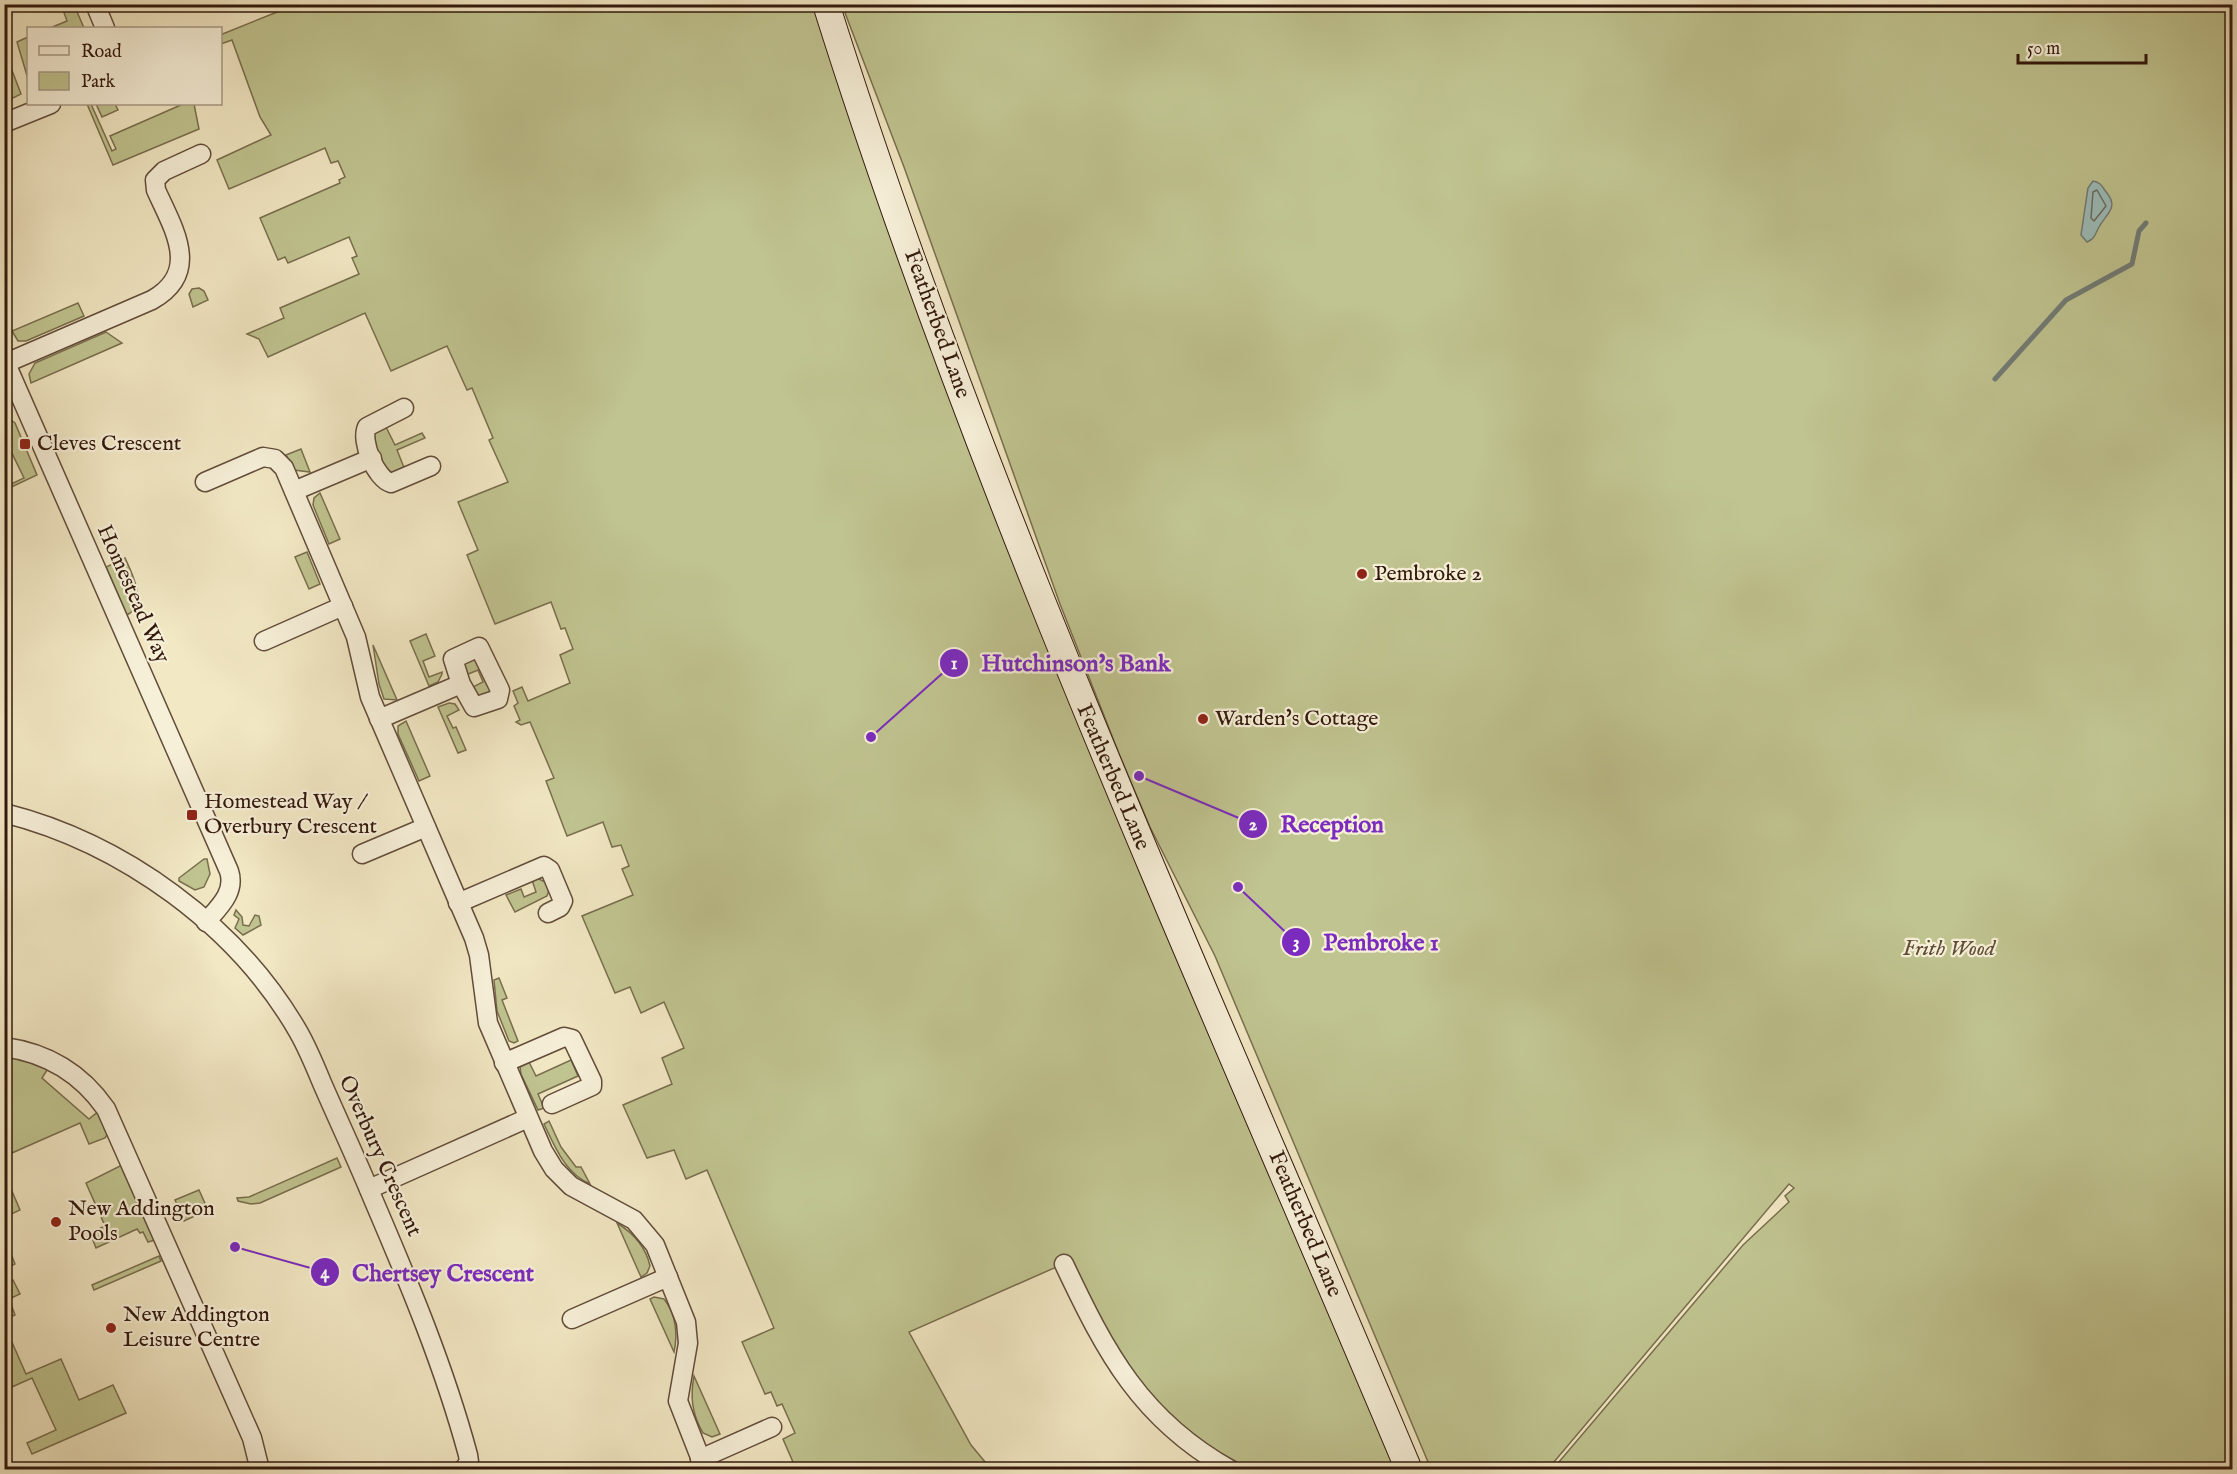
<svg xmlns="http://www.w3.org/2000/svg" width="2237" height="1474" font-family="'IM FELL English',serif">
  <style>
    .green { fill: #c0c490; stroke: #796e4e; stroke-width: 1.5 }
    .water { fill: #9dbfbc; stroke: #727c76; stroke-width: 1.5 }
    .lines { fill: none; stroke-linecap: round; stroke-linejoin: round }
    .shore { stroke: #686c64; stroke-width: 1.5 }
    .stream { stroke: #727c76; stroke-width: 5 }
    .street-casing { stroke: #624c3a; stroke-width: 21 }
    .secondary-casing { stroke: #32180c; stroke-width: 28 }
    .street { stroke: #f7f0d9; stroke-width: 18 }
    .secondary { stroke: #f7f0d9; stroke-width: 26 }
    .poi-dot { fill: #8f2418; stroke: #f7f0d9; stroke-width: 2 }
    .labels { text-anchor: middle; dominant-baseline: central; stroke-width: 4.5; stroke-linejoin: round; paint-order: stroke }
    .street-label { font-size: 22px; fill: #32180c; stroke: #f7f0d9 }
    .poi-label { font-size: 22px; fill: #32180c; stroke: #f7f0d9; text-anchor: start }
    .park-label { font-size: 22px; font-style: italic; fill: #5d4c34; stroke: #f7f0d9 }
    .leader { fill: none; stroke: #7b2cbf; stroke-width: 2 }
    .callout-dot { fill: #7b2cbf; stroke: #f7f0d9; stroke-width: 2 }
    .mark-label { font-size: 18px; text-anchor: middle; font-weight: bold; fill: #fff }
    .callout-label { font-size: 24px; text-anchor: middle; font-weight: bold; fill: #7b2cbf; stroke: #f7f0d9; stroke-width: 4.5; stroke-linejoin: round; paint-order: stroke }
  </style>
  <rect width="100%" height="100%" fill="#f2e8c4"/>
  <filter id="stains"><feTurbulence type="fractalNoise" baseFrequency=".00333" numOctaves="4"/><feColorMatrix values="0 0 0 0 .2 0 0 0 0 .09 0 0 0 0 .02 0 0 0 .5 -.17"/></filter>
  <radialGradient id="worn" r=".72"><stop offset=".6" stop-color="#630" stop-opacity="0"/><stop offset="1" stop-color="#630" stop-opacity=".3"/></radialGradient>
  <g class="green">
    <polygon points="61,4 74,5 84,28 50,28 67,21"/>
    <polygon points="274,5 817,5 1401,1469 1241,1469 1205,1447 1133,1379 1070,1261 909,1332 971,1445 991,1469 796,1469 783,1439 795,1433 782,1404 777,1406 771,1392 765,1394 742,1342 774,1328 707,1170 686,1179 674,1150 647,1158 623,1105 672,1084 662,1058 684,1048 664,1002 641,1013 630,987 615,993 582,916 633,895 622,869 629,866 621,845 612,847 603,822 567,836 546,781 554,778 530,722 521,725 516,722 520,720 514,706 518,703 513,691 522,687 528,701 570,683 560,655 573,649 565,628 561,629 551,602 495,624 467,555 478,550 458,502 508,482 489,440 493,438 472,388 467,390 447,346 391,371 365,313 268,357 259,339 247,334 284,318 280,308 359,274 352,258 357,256 349,237 288,263 285,257 278,260 260,218 340,183 339,180 345,177 338,161 331,163 325,148 229,189 217,160 271,135 260,117 232,40 221,44 220,35 277,12"/>
    <polygon points="842,5 2232,5 2232,1469 1553,1469 1743,1245 1789,1202 1785,1196 1794,1188 1789,1184 1548,1469 1431,1469 1215,956 1150,827 1120,756 1060,604 904,167"/>
    <polygon points="28,37 28,79 17,42"/>
    <polygon points="5,52 21,94 5,102 4,102"/>
    <polygon points="87,104 91,104 112,151 116,149 110,136 183,104 194,104 199,129 113,165"/>
    <polygon points="96,104 115,104 118,110 102,117"/>
    <polygon points="199,288 204,291 208,300 193,307 189,294 192,289"/>
    <polygon points="78,303 84,316 26,341 18,341 12,331"/>
    <polygon points="106,332 122,343 31,383 29,374 35,363"/>
    <polygon points="8,418 15,423 37,475 5,490 5,487 24,478 5,439 5,419"/>
    <path d="M 385,425 L 395,445 L 422,433 L 425,438 L 397,450 L 405,470 L 396,474 C 383,471 373,447 374,434 Z"/>
    <polygon points="301,449 310,472 294,470 286,455"/>
    <polygon points="320,493 340,539 329,544 313,505 314,498"/>
    <polygon points="307,552 320,584 309,589 295,557"/>
    <path d="M 125,558 C 132,573 148,604 127,615 L 106,567 Z"/>
    <polygon points="426,634 435,656 423,661 429,677 442,672 442,674 438,682 429,686 410,641"/>
    <polygon points="373,645 397,700 384,699 379,684"/>
    <polygon points="474,658 490,690 489,693 477,697 471,688 483,682 478,670 466,675 463,668 464,660"/>
    <polygon points="449,703 455,704 459,710 447,716 453,728 456,727 466,750 458,753 438,707"/>
    <polygon points="406,721 430,776 419,781 398,734 398,726"/>
    <polygon points="204,859 207,859 210,874 204,887 195,890 179,881 179,878"/>
    <polygon points="537,878 545,882 549,890 547,896 515,912 506,895 521,889 524,897 536,892 532,880"/>
    <polygon points="236,910 242,917 243,925 249,926 255,915 259,916 261,925 243,935 235,928 239,919 234,915"/>
    <polygon points="499,978 507,998 502,1000 518,1041 514,1043 509,1041 497,1011 494,980"/>
    <polygon points="4,1053 49,1067 42,1078 89,1119 99,1111 109,1132 105,1138 89,1144 80,1123 5,1156"/>
    <polygon points="571,1060 578,1076 538,1094 544,1108 538,1110 521,1074 520,1067 529,1062 536,1076"/>
    <path d="M 549,1121 L 561,1147 L 576,1167 L 581,1167 L 590,1184 C 565,1173 555,1147 544,1124 Z"/>
    <polygon points="337,1158 341,1167 260,1203 251,1204 238,1201 237,1198 249,1197"/>
    <polygon points="122,1165 155,1240 148,1242 143,1232 140,1233 137,1229 96,1248 90,1233 105,1226 86,1183"/>
    <polygon points="5,1175 20,1210 5,1217 4,1217"/>
    <polygon points="199,1190 208,1210 184,1221 175,1200"/>
    <path d="M 617,1223 C 633,1233 646,1247 650,1266 L 647,1273 L 641,1277 Z"/>
    <polygon points="5,1239 15,1264 5,1269 4,1269"/>
    <polygon points="159,1256 161,1261 94,1290 92,1285"/>
    <polygon points="13,1280 20,1294 9,1299 15,1315 5,1320 5,1301 8,1299 5,1284"/>
    <path d="M 654,1297 L 664,1299 C 676,1314 678,1334 674,1352 L 650,1299 Z"/>
    <polygon points="7,1331 26,1374 61,1359 79,1400 113,1385 126,1413 32,1454 27,1443 56,1430 32,1378 5,1390 4,1332"/>
    <path d="M 694,1376 L 720,1434 L 712,1437 L 703,1433 C 692,1414 690,1397 694,1376 Z"/>
  </g>
  <path class="water" d="M 2093,181 C 2102,183 2102,187 2107,193 C 2119,208 2106,214 2099,227 C 2095,234 2095,239 2087,242 L 2081,235 L 2088,188 Z"/>
  <g class="lines">
    <polygon class="shore" points="2097,190 2106,206 2094,221 2091,218 2093,192"/>
    <polyline class="stream" points="1995,379 2066,300 2132,264 2139,231 2146,223"/>
    <defs>
      <g id="street">
        <polyline points="95,4 105,28"/>
        <polyline points="4,123 51,104"/>
        <path d="M 4,359 L 229,871 C 236,892 219,907 206,922"/>
        <path d="M 6,363 L 152,300 C 202,272 173,228 156,190 L 155,180 L 164,171 L 201,154"/>
        <path d="M 404,408 L 367,427 C 360,441 376,479 391,483 L 431,466"/>
        <polyline points="205,482 263,457 275,459 284,468 356,637 370,697 474,938 479,955 488,1023 543,1151 554,1169 571,1186 634,1220 655,1245 686,1322 688,1343 678,1401 705,1470"/>
        <polyline points="294,491 372,458"/>
        <polyline points="264,641 343,606"/>
        <polyline points="379,719 461,684 474,707 498,699 500,690 479,647 453,659 461,684"/>
        <path d="M 4,813 C 123,843 238,926 299,1033 C 308,1049 315,1066 322,1083 C 339,1122 357,1160 373,1199 C 409,1283 444,1366 468,1455 L 469,1462 L 463,1470"/>
        <polyline points="362,854 426,827"/>
        <polyline points="458,903 544,866 550,870 563,901 560,907 548,913"/>
        <path d="M 4,1047 C 48,1053 81,1073 106,1109 L 252,1438 L 260,1470"/>
        <polyline points="504,1063 564,1037 572,1039 592,1081 592,1086 552,1104"/>
        <polyline points="369,1189 528,1118"/>
        <path d="M 1064,1264 C 1106,1353 1141,1420 1231,1470"/>
        <polyline points="572,1319 668,1277"/>
        <polyline points="700,1459 772,1427"/>
      </g>
      <path id="secondary" d="M 826,4 C 984,507 1205,985 1409,1470"/>
    </defs>
    <use href="#street" class="street-casing"/>
    <use href="#secondary" class="secondary-casing"/>
    <use href="#street" class="street"/>
    <use href="#secondary" class="secondary"/>
  </g>
  <g class="poi-dot">
    <rect x="19" y="438" width="12" height="12" rx="3"/>
    <circle cx="1362" cy="574" r="6"/>
    <circle cx="1203" cy="719" r="6"/>
    <rect x="186" y="809" width="12" height="12" rx="3"/>
    <circle cx="56" cy="1222" r="6"/>
    <circle cx="111" cy="1328" r="6"/>
  </g>
  <g class="labels">
    <g class="street-label">
      <text transform="translate(937 324) rotate(70)">Featherbed Lane</text>
      <text transform="translate(133 594) rotate(66)">Homestead Way</text>
      <text transform="translate(1113 777) rotate(67)">Featherbed Lane</text>
      <text transform="translate(380 1156) rotate(66)">Overbury Crescent</text>
      <text transform="translate(1305 1224) rotate(67)">Featherbed Lane</text>
    </g>
    <g class="poi-label">
      <text x="37" y="444">Cleves Crescent</text>
      <text x="1374" y="574">Pembroke 2</text>
      <text x="1215" y="719">Warden's Cottage</text>
      <text x="204" y="802">Homestead Way /<tspan x="204" dy="25">Overbury Crescent</tspan></text>
      <text x="68" y="1209">New Addington<tspan x="68" dy="25">Pools</tspan></text>
      <text x="123" y="1315">New Addington<tspan x="123" dy="25">Leisure Centre</tspan></text>
    </g>
    <g class="park-label">
      <text x="1949" y="949">Frith Wood</text>
    </g>
  </g>
  <path class="leader" d="M871 737L954 663M1139 776L1253 824M1238 887L1296 942M235 1247L325 1272"/>
  <g class="callout-dot">
    <circle cx="871" cy="737" r="6"/>
    <circle cx="1139" cy="776" r="6"/>
    <circle cx="1238" cy="887" r="6"/>
    <circle cx="235" cy="1247" r="6"/>
    <circle cx="954" cy="663" r="15"/>
    <circle cx="1253" cy="824" r="15"/>
    <circle cx="1296" cy="942" r="15"/>
    <circle cx="325" cy="1272" r="15"/>
  </g>
  <g class="mark-label">
    <text x="954" y="669">1</text>
    <text x="1253" y="830">2</text>
    <text x="1296" y="948">3</text>
    <text x="325" y="1278">4</text>
  </g>
  <g class="callout-label">
    <text x="1076" y="671">Hutchinson's Bank</text>
    <text x="1332" y="832">Reception</text>
    <text x="1381" y="950">Pembroke 1</text>
    <text x="443" y="1281">Chertsey Crescent</text>
  </g>
  <rect width="2237" height="1474" fill="none" stroke="#f2e8c4" stroke-width="24"/>
  <rect x="6" y="6" width="2225" height="1462" fill="none" stroke="#32180c" stroke-width="3"/>
  <rect x="12" y="12" width="2213" height="1450" fill="none" stroke="#32180c" stroke-width="1.5"/>
  <rect x="27" y="27" width="195" height="78" fill="#f7f0d9" stroke="#a89a87" stroke-width="1.5"/>
  <rect x="39" y="46" width="30" height="9" fill="#f7f0d9" stroke="#a89a87" stroke-width="1.5"/>
  <text x="81" y="57" font-size="18" fill="#32180c">Road</text>
  <rect x="39" y="72" width="30" height="18" fill="#c0c490" stroke="#a89a87" stroke-width="1.5"/>
  <text x="81" y="87" font-size="18" fill="#32180c">Park</text>
  <path d="M2018 54v9h128v-9" fill="none" stroke="#32180c" stroke-width="3"/>
  <text x="2027" y="54" font-size="18" fill="#32180c" stroke="#f7f0d9" stroke-width="4.5" paint-order="stroke">50 m</text>
  <rect width="100%" height="100%" filter="url(#stains)"/>
  <rect width="100%" height="100%" fill="url(#worn)"/>
</svg>
